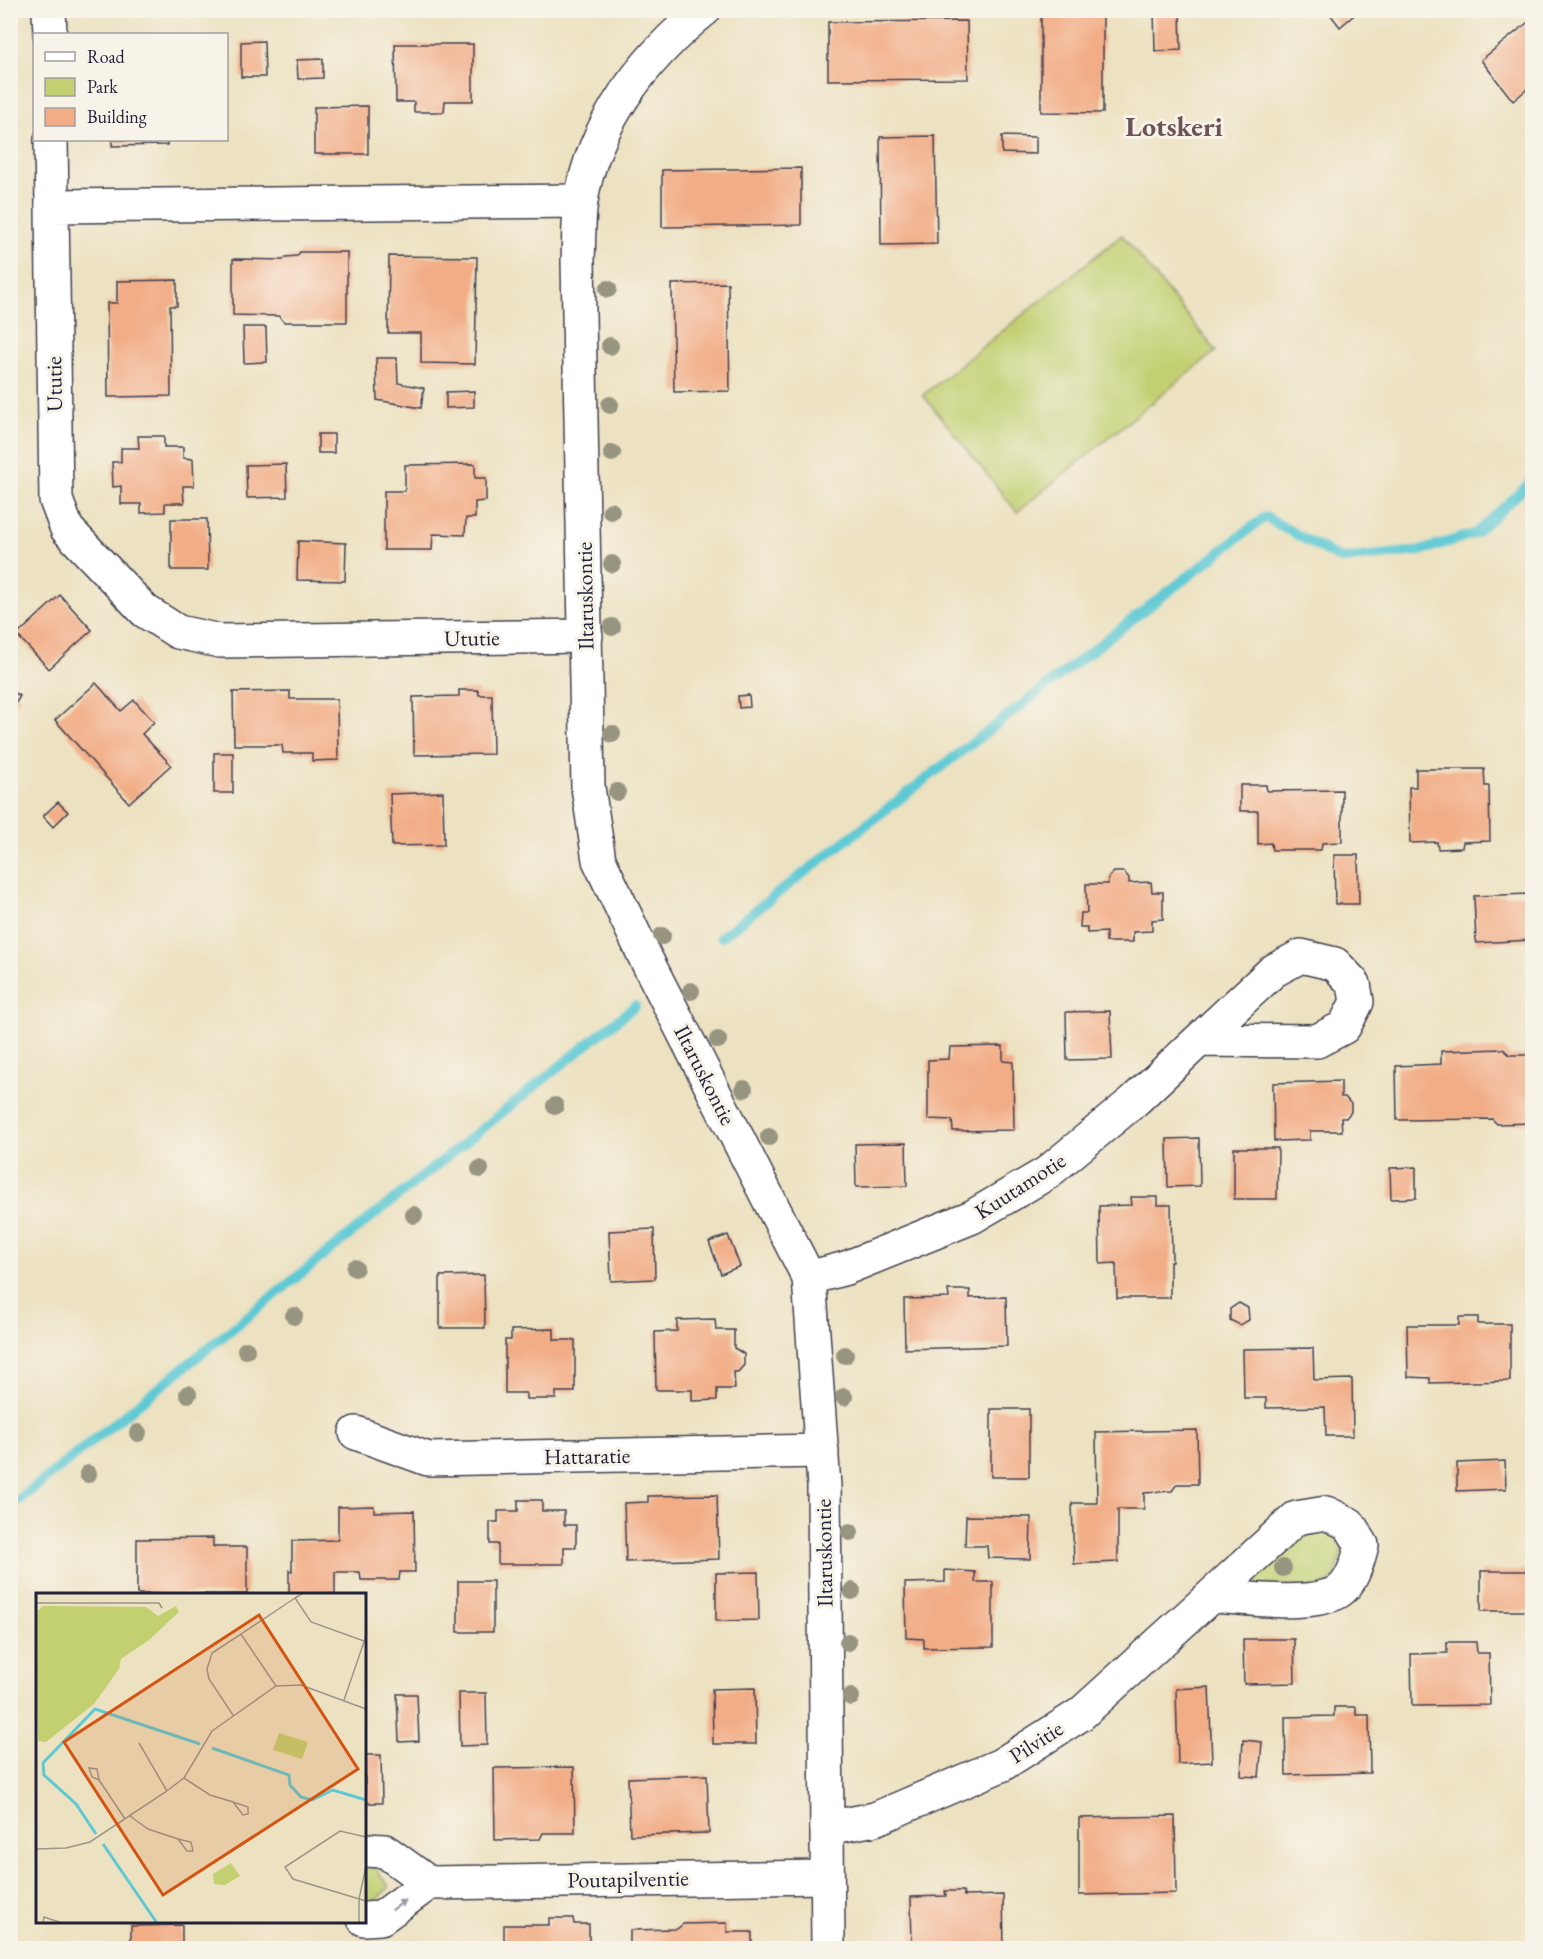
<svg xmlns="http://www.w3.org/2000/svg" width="1543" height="1959" font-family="'EB Garamond',serif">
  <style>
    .green { fill: #c2d072; stroke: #727956; stroke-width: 1.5 }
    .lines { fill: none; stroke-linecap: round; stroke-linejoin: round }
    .stream { stroke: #5dc9d4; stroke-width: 10 }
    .building { fill: #f2ad87 }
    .minor-casing { stroke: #403f4f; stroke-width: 36 }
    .minor { stroke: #fff; stroke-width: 33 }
    .tree { fill: #979580 }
    .oneway { fill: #9c9ca7 }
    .labels { text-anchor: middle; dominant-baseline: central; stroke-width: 6; stroke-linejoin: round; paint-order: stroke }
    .street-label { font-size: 22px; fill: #22223b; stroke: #f7f3e8 }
    .district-label { font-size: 28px; font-weight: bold; fill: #6b5356; stroke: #f7f3e8 }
    .inset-river { fill: none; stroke: #5dc9d4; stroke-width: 3 }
    .inset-road { fill: none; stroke: #9b958b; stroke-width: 1.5 }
    .view { fill: #d45411; fill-opacity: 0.15; stroke: #d45411; stroke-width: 3 }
    .inset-edge { fill: none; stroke: #22223b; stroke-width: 3 }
  </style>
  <rect width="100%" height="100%" fill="#f7f3e8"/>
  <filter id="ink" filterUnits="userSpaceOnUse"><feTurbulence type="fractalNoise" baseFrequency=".0167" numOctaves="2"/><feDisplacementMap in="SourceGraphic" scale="12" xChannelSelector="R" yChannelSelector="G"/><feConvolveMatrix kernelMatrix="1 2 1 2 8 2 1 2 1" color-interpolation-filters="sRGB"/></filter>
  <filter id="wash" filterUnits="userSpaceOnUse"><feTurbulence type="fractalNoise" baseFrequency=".008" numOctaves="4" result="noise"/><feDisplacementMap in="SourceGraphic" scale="24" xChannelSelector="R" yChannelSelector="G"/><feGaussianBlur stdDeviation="1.35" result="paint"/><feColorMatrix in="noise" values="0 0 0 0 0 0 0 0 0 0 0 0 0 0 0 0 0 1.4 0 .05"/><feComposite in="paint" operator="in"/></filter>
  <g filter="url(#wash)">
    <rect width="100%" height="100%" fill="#ece1c0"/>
    <g class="green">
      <polygon points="1122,235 1216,351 1017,512 923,395"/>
      <polygon points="1310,1527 1334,1535 1343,1546 1335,1579 1318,1589 1257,1585 1254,1573"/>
      <polygon points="364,1866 375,1867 389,1887 372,1904 365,1903"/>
    </g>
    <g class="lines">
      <g class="stream">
        <polyline points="721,937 1265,517 1341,559 1420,551 1476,533 1532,481"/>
        <polyline points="10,1507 635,1006"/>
      </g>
    </g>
    <g id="blocks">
      <g class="building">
        <polygon points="1041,10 1103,10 1103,113 1041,112"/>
        <polygon points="1154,10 1180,10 1181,50 1155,51"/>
        <polygon points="1327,10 1360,10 1340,27"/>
        <polygon points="1532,19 1532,85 1513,101 1481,60"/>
        <polygon points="967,21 968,79 828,80 828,22"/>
        <polygon points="264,41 265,77 241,77 241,42"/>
        <polygon points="395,44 473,44 473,101 445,101 444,112 414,112 414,102 396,102"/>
        <polygon points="323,59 323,78 298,79 297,60"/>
        <polygon points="368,106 368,154 314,154 314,107"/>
        <polygon points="935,136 937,244 881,245 880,137"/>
        <polygon points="1002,136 1036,137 1036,154 1002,153"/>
        <polygon points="112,140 167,140 167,145 112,146"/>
        <polygon points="801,168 801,225 662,227 662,170"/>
        <polygon points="300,252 347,252 347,322 284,322 279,316 233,315 233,259 283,260 286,257 297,256"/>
        <polygon points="389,256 477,257 475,364 421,363 421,333 388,333"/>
        <polygon points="177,280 177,306 170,306 171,396 108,397 107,303 117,303 117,281"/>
        <polygon points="728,283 730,391 674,392 672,284"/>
        <polygon points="243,327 266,327 267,362 244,363"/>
        <polygon points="376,358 397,358 398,383 424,388 421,408 377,400"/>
        <polygon points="474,391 474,407 446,408 446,392"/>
        <rect x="318" y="434" width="16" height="19"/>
        <polygon points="138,436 164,436 164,447 183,447 183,458 193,459 194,486 183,486 184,503 165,503 165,512 141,513 141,504 121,504 121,486 113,487 112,462 121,462 121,448 139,448"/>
        <polygon points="286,464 287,497 247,498 246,465"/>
        <polygon points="475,464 475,478 486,478 486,501 475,502 475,518 466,518 465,535 433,534 432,550 384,550 384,491 405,491 405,465"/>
        <polygon points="171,519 207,519 208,570 171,570"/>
        <polygon points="298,541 346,543 345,581 297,580"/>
        <polygon points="60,595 92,630 49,669 17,635"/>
        <polygon points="96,683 121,711 134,700 154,722 142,734 171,765 129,803 55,720"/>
        <polygon points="10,690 20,696 10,713"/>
        <polygon points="459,690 478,690 479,695 492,695 493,754 414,755 413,697 459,696"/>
        <polygon points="290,691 290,699 337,699 338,760 312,761 312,753 283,753 282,745 234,745 233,692"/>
        <polygon points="749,695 750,707 739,708 738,696"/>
        <rect x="214" y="753" width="19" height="40"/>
        <polygon points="1416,769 1484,769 1485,786 1489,786 1490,841 1463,842 1462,848 1438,849 1437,842 1410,843 1409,787 1416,787"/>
        <polygon points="1240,785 1266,785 1267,791 1342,790 1342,842 1322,843 1321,850 1272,850 1271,843 1258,844 1258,811 1240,811"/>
        <polygon points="443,792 444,845 392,846 390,794"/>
        <polygon points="58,802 68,812 53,827 43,816"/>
        <polygon points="1334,855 1358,855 1359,904 1335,904"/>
        <polygon points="1114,872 1124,872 1129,878 1129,883 1151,882 1152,892 1163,892 1163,919 1152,920 1152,931 1133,932 1133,942 1106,942 1106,932 1087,933 1087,927 1080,927 1081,913 1087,913 1086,884 1108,884 1108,878"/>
        <polygon points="1529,894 1531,940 1476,943 1474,896"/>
        <polygon points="1110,1011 1112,1059 1067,1060 1066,1012"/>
        <polygon points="1003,1046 1003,1061 1013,1062 1014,1130 953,1131 952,1120 928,1119 928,1060 949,1059 950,1047"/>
        <polygon points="1503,1049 1510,1055 1532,1055 1532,1123 1497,1124 1492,1119 1397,1120 1396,1066 1441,1064 1441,1051"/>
        <polygon points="1341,1081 1341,1097 1345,1097 1351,1104 1351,1112 1346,1118 1341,1118 1342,1131 1310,1131 1310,1140 1274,1141 1273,1083"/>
        <polygon points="1199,1138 1200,1186 1168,1187 1167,1139"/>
        <polygon points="906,1143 907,1186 856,1187 855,1144"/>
        <polygon points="1234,1148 1278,1148 1277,1199 1234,1199"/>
        <polygon points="1416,1167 1416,1198 1391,1199 1390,1168"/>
        <polygon points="1131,1197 1158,1197 1158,1205 1171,1205 1172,1262 1170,1262 1170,1298 1117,1298 1116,1263 1100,1264 1099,1206 1132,1205"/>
        <polygon points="654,1229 655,1279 611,1281 609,1231"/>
        <polygon points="728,1235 740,1266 721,1274 709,1242"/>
        <polygon points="484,1275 485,1328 440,1328 440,1276"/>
        <polygon points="948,1290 970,1290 970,1298 1006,1297 1007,1346 905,1349 904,1299 949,1298"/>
        <polygon points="1239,1303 1248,1308 1249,1320 1240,1325 1230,1320 1230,1309"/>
        <polygon points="1459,1317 1478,1317 1478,1324 1510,1324 1510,1381 1430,1383 1430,1378 1408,1377 1407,1325 1459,1325"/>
        <polygon points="715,1319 716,1330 734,1330 734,1348 744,1354 744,1365 738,1372 734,1372 735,1389 717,1389 717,1400 692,1401 692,1390 656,1390 655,1332 677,1331 677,1320"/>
        <polygon points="554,1329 554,1340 575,1340 575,1392 556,1392 556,1399 526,1399 526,1393 505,1393 505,1340 511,1340 511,1330"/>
        <polygon points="1313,1348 1314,1380 1352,1379 1353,1436 1326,1436 1325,1407 1266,1408 1266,1398 1244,1398 1243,1349"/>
        <rect x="991" y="1409" width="38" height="68"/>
        <polygon points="1197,1430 1198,1484 1177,1484 1172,1491 1144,1493 1144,1509 1118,1509 1118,1562 1074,1564 1072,1503 1097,1503 1096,1432"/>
        <polygon points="1505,1461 1506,1489 1457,1491 1457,1463"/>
        <polygon points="717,1495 719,1559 626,1562 624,1503 648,1502 648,1496"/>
        <polygon points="518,1500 542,1500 542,1511 564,1511 564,1525 576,1525 576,1547 564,1547 564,1564 498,1564 498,1544 490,1544 490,1522 498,1522 498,1511 518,1511"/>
        <polygon points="374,1506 374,1512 414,1511 415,1572 400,1572 399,1580 361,1580 360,1572 335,1572 335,1594 289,1594 289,1570 292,1571 292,1541 338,1540 338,1507"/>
        <polygon points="966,1516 1031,1517 1030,1559 988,1558 987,1546 965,1546"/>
        <polygon points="213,1538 213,1547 247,1547 247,1594 137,1594 137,1539"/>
        <polygon points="945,1570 975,1572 975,1582 993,1582 993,1647 924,1648 924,1639 906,1638 905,1583 945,1582"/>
        <rect x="1481" y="1571" width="51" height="40"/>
        <polygon points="758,1572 759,1620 716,1621 716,1573"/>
        <rect x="458" y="1581" width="35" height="51"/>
        <polygon points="1243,1639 1294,1639 1295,1683 1244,1684"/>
        <polygon points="1447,1642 1476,1642 1477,1653 1489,1653 1490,1705 1412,1706 1411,1654 1447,1653"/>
        <polygon points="1209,1687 1212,1762 1178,1764 1176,1689"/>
        <polygon points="755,1688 756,1744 713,1744 712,1689"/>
        <polygon points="459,1693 486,1693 487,1745 460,1746"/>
        <polygon points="397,1694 417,1694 419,1741 399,1742"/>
        <polygon points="1334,1707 1356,1707 1356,1715 1369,1715 1370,1773 1286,1775 1285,1717 1334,1716"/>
        <polygon points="1243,1740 1262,1742 1259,1777 1241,1776"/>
        <polygon points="364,1755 381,1755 382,1803 367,1803 366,1813"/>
        <polygon points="574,1767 575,1833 543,1833 540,1839 495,1840 494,1768"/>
        <polygon points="707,1775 709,1833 630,1835 628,1778"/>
        <polygon points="1175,1816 1176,1893 1079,1895 1079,1818"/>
        <polygon points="945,1891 963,1891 964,1896 1003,1895 1004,1947 912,1948 911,1897 946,1896"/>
        <polygon points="549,1918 573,1918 574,1924 589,1924 589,1948 504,1948 504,1925 549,1925"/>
        <polygon points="727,1923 727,1932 752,1932 752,1948 630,1948 630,1930 677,1929 683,1924"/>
        <polygon points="182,1925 182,1948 131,1948 131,1926"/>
      </g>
    </g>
  </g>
  <g filter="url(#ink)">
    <use href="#blocks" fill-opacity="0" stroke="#403f4f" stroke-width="1.5"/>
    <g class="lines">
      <defs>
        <g id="minor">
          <polyline points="49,10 50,34"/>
          <path d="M 704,10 C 644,58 593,124 581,201 C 578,221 579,241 578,261 L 588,787 L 599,860 L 645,957 L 809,1278 L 824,1486 L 828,1948"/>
          <polyline points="51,140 52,206"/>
          <polyline points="581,201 52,206 56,500 67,529 145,611 178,632 220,641 586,636"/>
          <polyline points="809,1278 846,1268 972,1217 1047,1173 1134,1101 1199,1040 1317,1041 1344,1027 1357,1002 1354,984 1335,964 1301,956 1273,971 1199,1040"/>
          <polyline points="356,1433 428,1459 822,1451"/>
          <path d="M 827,1828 L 875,1819 L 1001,1765 L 1081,1714 L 1211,1596 C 1245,1598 1306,1607 1336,1593 C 1352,1585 1358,1561 1362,1545 L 1349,1524 L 1326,1513 L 1296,1518 L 1211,1596"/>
          <polyline points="364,1850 385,1851 429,1883"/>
          <polyline points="364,1919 381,1918 429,1883 827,1877"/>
        </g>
      </defs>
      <use href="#minor" class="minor-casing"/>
      <use href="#minor" class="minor"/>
    </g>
    <g class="tree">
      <circle cx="608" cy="289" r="9"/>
      <circle cx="610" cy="346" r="9"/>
      <circle cx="610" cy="405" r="9"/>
      <circle cx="612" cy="453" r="9"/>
      <circle cx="611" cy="511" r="9"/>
      <circle cx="612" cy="564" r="9"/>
      <circle cx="612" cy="627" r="9"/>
      <circle cx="612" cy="734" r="9"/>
      <circle cx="617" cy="792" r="9"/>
      <circle cx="662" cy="936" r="9"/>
      <circle cx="691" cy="991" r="9"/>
      <circle cx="718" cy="1040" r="9"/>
      <circle cx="744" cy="1089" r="9"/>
      <circle cx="555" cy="1106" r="9"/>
      <circle cx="769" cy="1137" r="9"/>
      <circle cx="480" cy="1169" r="9"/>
      <circle cx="414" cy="1215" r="9"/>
      <circle cx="355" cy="1268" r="9"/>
      <circle cx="294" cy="1316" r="9"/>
      <circle cx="246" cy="1350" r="9"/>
      <circle cx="845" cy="1355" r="9"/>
      <circle cx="188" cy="1394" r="9"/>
      <circle cx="844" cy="1397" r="9"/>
      <circle cx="138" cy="1433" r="9"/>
      <circle cx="88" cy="1474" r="9"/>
      <circle cx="850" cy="1532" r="9"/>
      <circle cx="1283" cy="1568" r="9"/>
      <circle cx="852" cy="1591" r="9"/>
      <circle cx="848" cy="1642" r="9"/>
      <circle cx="851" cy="1697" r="9"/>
    </g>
    <defs><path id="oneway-solid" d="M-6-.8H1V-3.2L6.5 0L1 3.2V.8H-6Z" transform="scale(1.5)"/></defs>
    <use class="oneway" href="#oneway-solid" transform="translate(399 1905) rotate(-36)"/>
  </g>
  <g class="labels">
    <g class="street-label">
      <text transform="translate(54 384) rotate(-91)">Ututie</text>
      <text transform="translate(585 596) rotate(-91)">Iltaruskontie</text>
      <text transform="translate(472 638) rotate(-1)">Ututie</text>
      <text transform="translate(705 1075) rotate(63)">Iltaruskontie</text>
      <text transform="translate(1020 1186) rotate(-33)">Kuutamotie</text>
      <text transform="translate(587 1456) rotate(-1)">Hattaratie</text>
      <text transform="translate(824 1553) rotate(-91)">Iltaruskontie</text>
      <text transform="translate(1036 1742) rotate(-33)">Pilvitie</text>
      <text transform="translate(628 1879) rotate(-1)">Poutapilventie</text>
    </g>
    <g class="district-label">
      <text x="1174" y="126">Lotskeri</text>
    </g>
  </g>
  <g transform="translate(36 1593)">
    <rect width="330" height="330" fill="#ece1c0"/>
    <path d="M 7,13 L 110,14 L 122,23 L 140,13 L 143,19 L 113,47 L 85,66 L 83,76 L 58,111 L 10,149 L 2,148 L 1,18 ZM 243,140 L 272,149 L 266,166 L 237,157 ZM 195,270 L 204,283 L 189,292 L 178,291 L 177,281 Z" fill="#c2d072"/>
    <path class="inset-river" d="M 176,155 L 253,182 L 254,192 L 265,204 L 276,207 L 297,197 L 330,207M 60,241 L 40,211 L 8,182 L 7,170 L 59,116 L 164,151M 67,251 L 121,330"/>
    <path class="inset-road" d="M 267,0 L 259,5 L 275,29 L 328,48M 0,10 L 123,10 L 126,15M 205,41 L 259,5M 308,107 L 330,43M 197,122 L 173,86 L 171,76 L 176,60 L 205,41 L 240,93M 103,150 L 131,198M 148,185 L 174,202 L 197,209 L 207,222 L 212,221 L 212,214 L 197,209M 63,187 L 56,184 L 53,175 L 61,176 L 63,187 L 89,226M 94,223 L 112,236 L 142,246 L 151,258 L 157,258 L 155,249 L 142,246M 330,244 L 304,238 L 249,274 L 257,286 L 330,308M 0,256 L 30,255 L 54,249 L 128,200 L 148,185 L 176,138 L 240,93 L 265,92 L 330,116M 7,330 L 8,324 L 26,330M 323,330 L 323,306 L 330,273"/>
    <path class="view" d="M 223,22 L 322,176 L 127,302 L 28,149 Z"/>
    <rect width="330" height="330" class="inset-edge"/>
  </g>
  <rect width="1543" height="1959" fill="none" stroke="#f7f3e8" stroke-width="36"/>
  <rect x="33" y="33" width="195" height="108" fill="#f7f3e8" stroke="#a29fa3" stroke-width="1.5"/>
  <rect x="45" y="52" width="30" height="9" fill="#ffffff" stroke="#a29fa3" stroke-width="1.5"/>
  <text x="87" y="63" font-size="18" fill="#22223b">Road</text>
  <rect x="45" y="78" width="30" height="18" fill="#c2d072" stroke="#a29fa3" stroke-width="1.5"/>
  <text x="87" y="93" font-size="18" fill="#22223b">Park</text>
  <rect x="45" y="108" width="30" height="18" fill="#f2ad87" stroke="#a29fa3" stroke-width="1.5"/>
  <text x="87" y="123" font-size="18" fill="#22223b">Building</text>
</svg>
